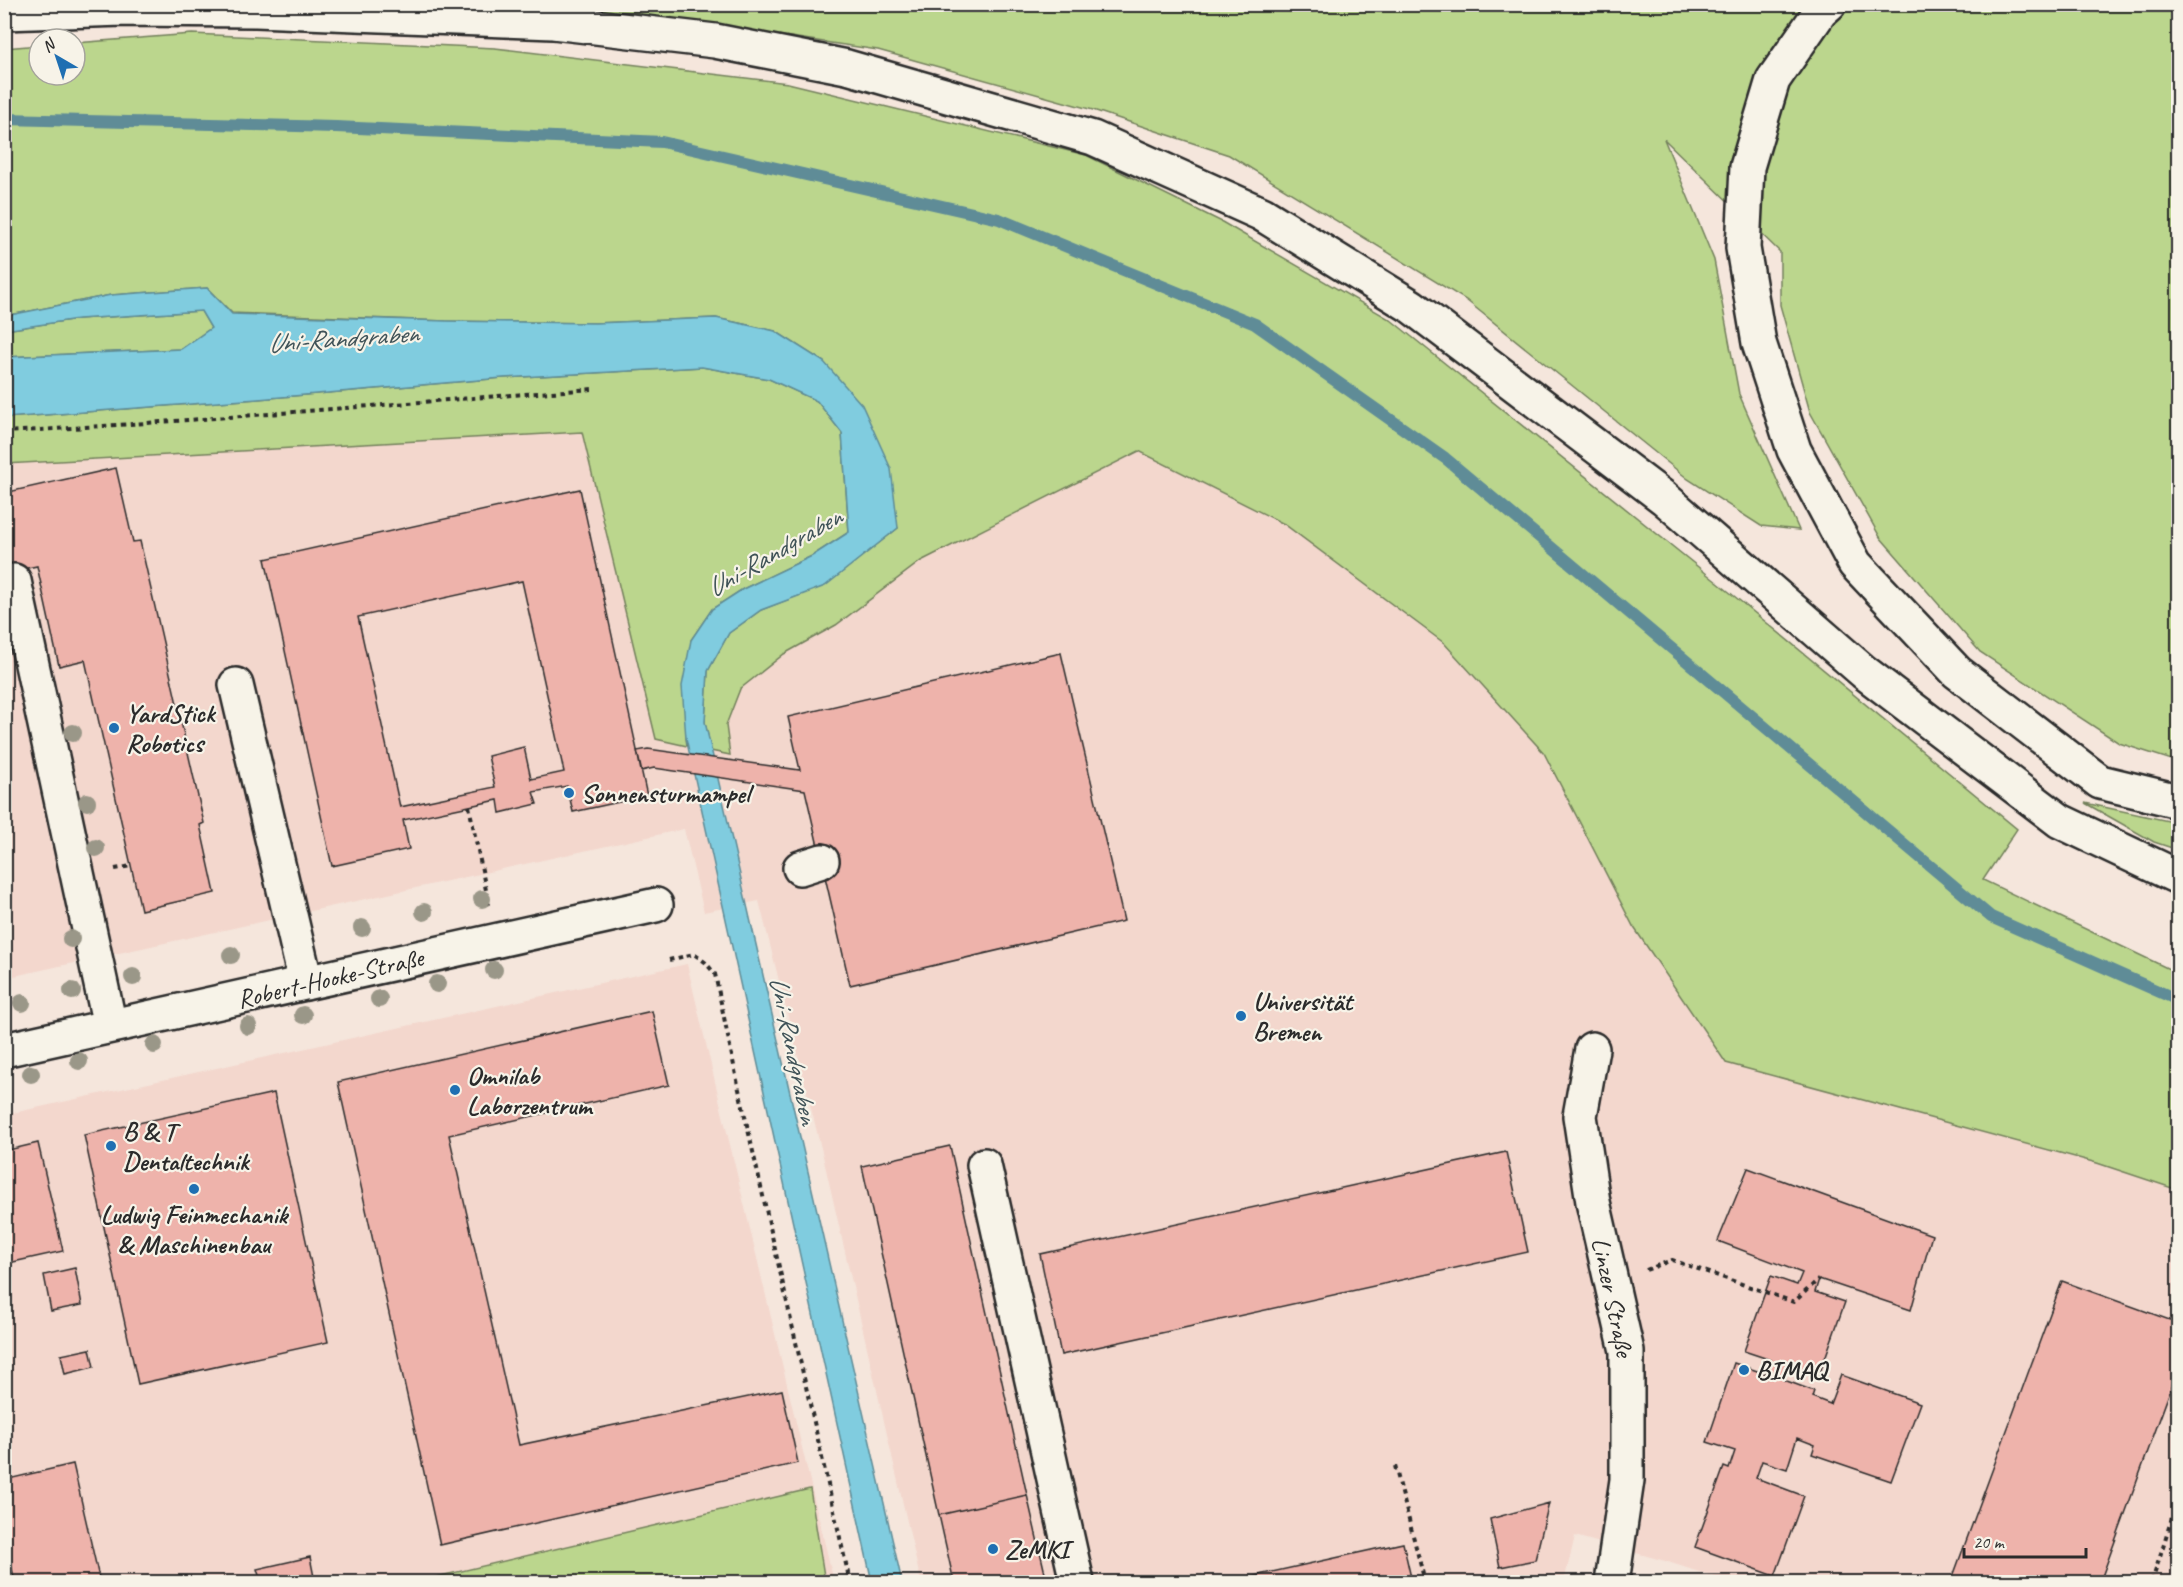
<svg xmlns="http://www.w3.org/2000/svg" width="2183" height="1587" font-family="Caveat,sans-serif">
<style>
.built{fill:#f3d7cd}
.green{fill:#bbd68d;stroke:#73805c;stroke-width:1.5}
.water{fill:#80ccdf;stroke:#5e8c97;stroke-width:1.5}
.lines{fill:none;stroke-linecap:round;stroke-linejoin:round}
.stream{stroke:#5e8c97;stroke-width:12}
.building{fill:#eeb3ab;stroke:#2b2b2b;stroke-width:1.5;fill-rule:evenodd}
.minor-casing{stroke:#2b2b2b;stroke-width:38}
.highway-casing{stroke:#2b2b2b;stroke-width:38}
.path{stroke:#2b2b2b;stroke-width:4;stroke-dasharray:4.5 4.5;stroke-linecap:butt}
.minor{stroke:#f7f3e8;stroke-width:33}
.highway{stroke:#f7f3e8;stroke-width:33}
.tree{fill:#9a9788}
.poi-dot{fill:#1f6fb2;stroke:#f7f3e8;stroke-width:2}
.labels{text-anchor:middle;stroke-width:4.5;stroke-linejoin:round;paint-order:stroke}
.poi-label{font-size:26px;font-weight:bold;fill:#2b2b2b;stroke:#f7f3e8;text-anchor:start}
.street-label{font-size:26px;fill:#2b2b2b;stroke:#f7f3e8}
.water-label{font-size:27px;font-style:italic;fill:#405358;stroke:#f7f3e8}
</style>
<rect width="100%" height="100%" fill="#f5e6dc"/>
<filter id="ink" filterUnits="userSpaceOnUse"><feTurbulence type="fractalNoise" baseFrequency=".0167" numOctaves="2"/><feDisplacementMap in="SourceGraphic" scale="12" xChannelSelector="R" yChannelSelector="G"/><feConvolveMatrix kernelMatrix="1 2 1 2 8 2 1 2 1" color-interpolation-filters="sRGB"/></filter>
<g filter="url(#ink)">
<path class="built" d="M 582,432 L 656,739 L 730,755 L 726,725 L 740,689 L 784,654 L 836,625 L 921,561 L 1139,451 L 1284,524 L 1444,643 L 1544,753 L 1633,926 L 2097,1163 L 2178,1190 L 2178,1582 L 1730,1582 L 1665,1561 L 1575,1536 L 1564,1582 L 921,1582 L 822,1152 L 759,901 L 704,912 L 684,829 L 5,978 L 5,464 Z
M 687,964 L 834,1582 L 5,1582 L 4,1115 Z"/>
<path class="green" d="M 445,5 L 2178,5 L 2178,762 L 2119,743 L 1980,652 L 1880,537 L 1810,412 L 1780,305 L 1780,252 L 1664,139 L 1714,260 L 1739,394 L 1799,530 L 1761,526 L 1688,479 L 1466,300 L 1229,155 L 1093,110 L 878,50 L 656,17 Z
M 192,34 L 495,48 L 788,83 L 1086,155 L 1222,222 L 1391,320 L 1728,591 L 2017,829 L 1983,880 L 2167,968 L 2178,972 L 2178,1190 L 2097,1163 L 1726,1063 L 1633,926 L 1544,753 L 1444,643 L 1284,524 L 1139,451 L 921,561 L 836,625 L 784,654 L 740,689 L 726,725 L 730,755 L 711,751 L 705,722 L 708,671 L 729,633 L 761,610 L 825,585 L 898,528 L 824,362 L 775,331 L 716,318 L 595,323 L 446,321 L 232,313 L 207,288 L 111,295 L 5,316 L 5,48 L 39,45 L 39,75 L 75,75 L 75,43 Z
M 201,311 L 211,328 L 181,349 L 5,357 L 5,330 L 78,319 Z
M 702,367 L 769,379 L 817,401 L 842,433 L 849,532 L 812,556 L 743,589 L 712,609 L 691,640 L 686,738 L 687,746 L 656,739 L 582,432 L 5,464 L 5,418 L 258,399 L 503,378 Z
M 2085,803 L 2178,823 L 2178,850 L 2154,842 Z
M 810,1489 L 825,1582 L 419,1582 L 419,1581 Z"/>
<path class="water" d="M 207,288 L 232,314 L 446,321 L 595,323 L 716,318 L 775,331 L 824,362 L 862,405 L 891,469 L 898,528 L 825,586 L 761,610 L 729,633 L 708,671 L 705,722 L 902,1582 L 872,1582 L 686,738 L 682,686 L 691,640 L 712,609 L 743,589 L 812,556 L 849,532 L 842,433 L 817,401 L 769,379 L 702,367 L 503,378 L 258,399 L 5,418 L 5,357 L 181,349 L 211,328 L 201,311 L 78,319 L 5,330 L 5,316 L 111,295 Z"/>
<g class="lines">
<path class="stream" d="M 4,119 L 336,127 L 662,142 L 999,219 L 1255,324 L 1445,458 L 1991,917 L 2178,1000"/>
</g>
<path class="building" d="M 116,468 L 133,542 L 140,541 L 204,823 L 200,825 L 215,893 L 141,910 L 85,660 L 59,666 L 37,566 L 4,573 L 4,493 Z
M 580,489 L 647,796 L 573,812 L 567,786 L 533,792 L 537,804 L 500,813 L 498,800 L 403,820 L 409,849 L 332,866 L 265,559 ZM 522,581 L 564,772 L 531,779 L 524,747 L 488,756 L 495,787 L 400,807 L 358,617 Z
M 1061,653 L 1124,921 L 850,985 L 805,790 L 654,768 L 641,771 L 637,751 L 648,749 L 800,770 L 788,717 Z
M 652,1011 L 669,1085 L 449,1135 L 519,1445 L 782,1390 L 798,1463 L 440,1545 L 338,1082 Z
M 274,1093 L 328,1342 L 138,1384 L 84,1135 Z
M 38,1143 L 63,1251 L 4,1264 L 4,1151 Z
M 950,1146 L 1027,1495 L 939,1515 L 862,1166 Z
M 1506,1152 L 1528,1252 L 1061,1355 L 1040,1254 Z
M 1748,1168 L 1932,1235 L 1911,1310 L 1819,1279 L 1815,1292 L 1845,1302 L 1818,1378 L 1788,1367 L 1784,1380 L 1814,1391 L 1812,1397 L 1830,1404 L 1841,1375 L 1920,1403 L 1891,1481 L 1812,1454 L 1815,1445 L 1797,1438 L 1787,1469 L 1762,1461 L 1756,1478 L 1804,1496 L 1775,1576 L 1695,1547 L 1724,1467 L 1729,1469 L 1735,1451 L 1707,1442 L 1734,1363 L 1766,1374 L 1771,1360 L 1744,1351 L 1771,1276 L 1797,1285 L 1802,1273 L 1718,1241 Z
M 75,1268 L 82,1305 L 51,1311 L 44,1275 Z
M 2062,1281 L 2178,1323 L 2178,1369 L 2100,1582 L 1951,1582 Z
M 90,1349 L 94,1367 L 65,1374 L 61,1355 Z
M 2178,1369 L 2178,1390 L 2171,1388 Z
M 73,1464 L 100,1582 L 15,1582 L 4,1534 L 4,1480 Z
M 1027,1495 L 1047,1582 L 954,1582 L 939,1515 Z
M 1549,1503 L 1535,1560 L 1500,1567 L 1490,1519 Z
M 1403,1543 L 1412,1582 L 1227,1582 Z
M 310,1557 L 315,1582 L 261,1582 L 257,1569 Z"/>
<g class="lines">
<g class="minor-casing">
<path id="minor" d="M 14,581 L 110,1026
M 236,685 L 306,983
M 800,868 L 822,861
M 1592,1049 L 1580,1116 L 1593,1202 L 1627,1351 L 1627,1480 L 1612,1582
M 4,1050 L 656,905
M 984,1165 L 1077,1582"/>
</g>
<g class="highway-casing">
<path id="highway" d="M 1829,4 L 1820,12 L 1773,80 L 1747,167 L 1743,248 L 1759,343 L 1794,450 L 1855,564 L 1957,672 L 2100,782 L 2178,801
M 4,13 L 123,9 L 256,10 L 553,22 L 715,41 L 847,67 L 1093,138 L 1262,214 L 1411,306 L 1664,498 L 1864,672 L 2060,821 L 2178,877"/>
</g>
<path class="path" d="M 4,432 C 201,421 397,403 593,389
M 469,806 L 489,905
M 115,869 L 131,866
M 669,960 L 694,954 L 705,962 L 715,974 L 738,1085 L 850,1582
M 1646,1270 L 1672,1260 L 1794,1302 L 1819,1279
M 1395,1466 L 1425,1582
M 2152,1582 L 2178,1498"/>
<use href="#minor" class="minor"/>
<use href="#highway" class="highway"/>
</g>
<g class="tree">
<circle cx="73" cy="733" r="9"/>
<circle cx="87" cy="802" r="9"/>
<circle cx="96" cy="848" r="9"/>
<circle cx="482" cy="899" r="9"/>
<circle cx="424" cy="912" r="9"/>
<circle cx="362" cy="928" r="9"/>
<circle cx="71" cy="939" r="9"/>
<circle cx="231" cy="955" r="9"/>
<circle cx="494" cy="970" r="9"/>
<circle cx="133" cy="977" r="9"/>
<circle cx="437" cy="984" r="9"/>
<circle cx="72" cy="991" r="9"/>
<circle cx="379" cy="999" r="9"/>
<circle cx="22" cy="1003" r="9"/>
<circle cx="303" cy="1015" r="9"/>
<circle cx="248" cy="1026" r="9"/>
<circle cx="154" cy="1045" r="9"/>
<circle cx="79" cy="1061" r="9"/>
<circle cx="31" cy="1074" r="9"/>
</g>
</g>
<g class="poi-dot">
<circle cx="114" cy="728" r="6"/>
<circle cx="569" cy="793" r="6"/>
<circle cx="1241" cy="1016" r="6"/>
<circle cx="455" cy="1090" r="6"/>
<circle cx="111" cy="1146" r="6"/>
<circle cx="194" cy="1189" r="6"/>
<circle cx="1744" cy="1370" r="6"/>
<circle cx="993" cy="1549" r="6"/>
</g>
<g class="labels">
<g class="poi-label">
<text x="126" y="722">YardStick<tspan x="126" dy="30">Robotics</tspan></text>
<text x="581" y="802">Sonnensturmampel</text>
<text x="1253" y="1010">Universität<tspan x="1253" dy="30">Bremen</tspan></text>
<text x="467" y="1084">Omnilab<tspan x="467" dy="30">Laborzentrum</tspan></text>
<text x="123" y="1140">B &amp; T<tspan x="123" dy="30">Dentaltechnik</tspan></text>
<text x="194" y="1223" text-anchor="middle">Ludwig Feinmechanik<tspan x="194" dy="30">&amp; Maschinenbau</tspan></text>
<text x="1756" y="1379">BIMAQ</text>
<text x="1005" y="1558">ZeMKI</text>
</g>
<g class="street-label">
<text transform="translate(330 978) rotate(-13)" y="9">Robert-Hooke-Straße</text>
<text transform="translate(1613 1297) rotate(78)" y="9">Linzer Straße</text>
</g>
<g class="water-label">
<text transform="translate(343 338) rotate(-4)" y="9">Uni-Randgraben</text>
<text transform="translate(774 552) rotate(-30)" y="9">Uni-Randgraben</text>
<text transform="translate(794 1050) rotate(78)" y="9">Uni-Randgraben</text>
</g>
</g>
<rect width="2183" height="1587" fill="none" stroke="#f7f3e8" stroke-width="24"/>
<rect x="12" y="12" width="2159" height="1563" fill="none" stroke="#2b2b2b" stroke-width="2" filter="url(#ink)"/>
<g transform="translate(57 57) rotate(321)"><circle r="28" fill="#f7f3e8" stroke="#a5a39c" stroke-width="1.5"/>
<path d="M0-4.5L10 22L0 15L-10 22Z" fill="#1f6fb2"/>
<text y="-9" font-size="16" font-weight="bold" text-anchor="middle" fill="#2b2b2b">N</text>
</g>
<path d="M1964 1548v9h122v-9" fill="none" stroke="#2b2b2b" stroke-width="3"/>
<text x="1973" y="1548" font-size="18" fill="#2b2b2b" stroke="#f7f3e8" stroke-width="4.5" paint-order="stroke">20 m</text>
</svg>
